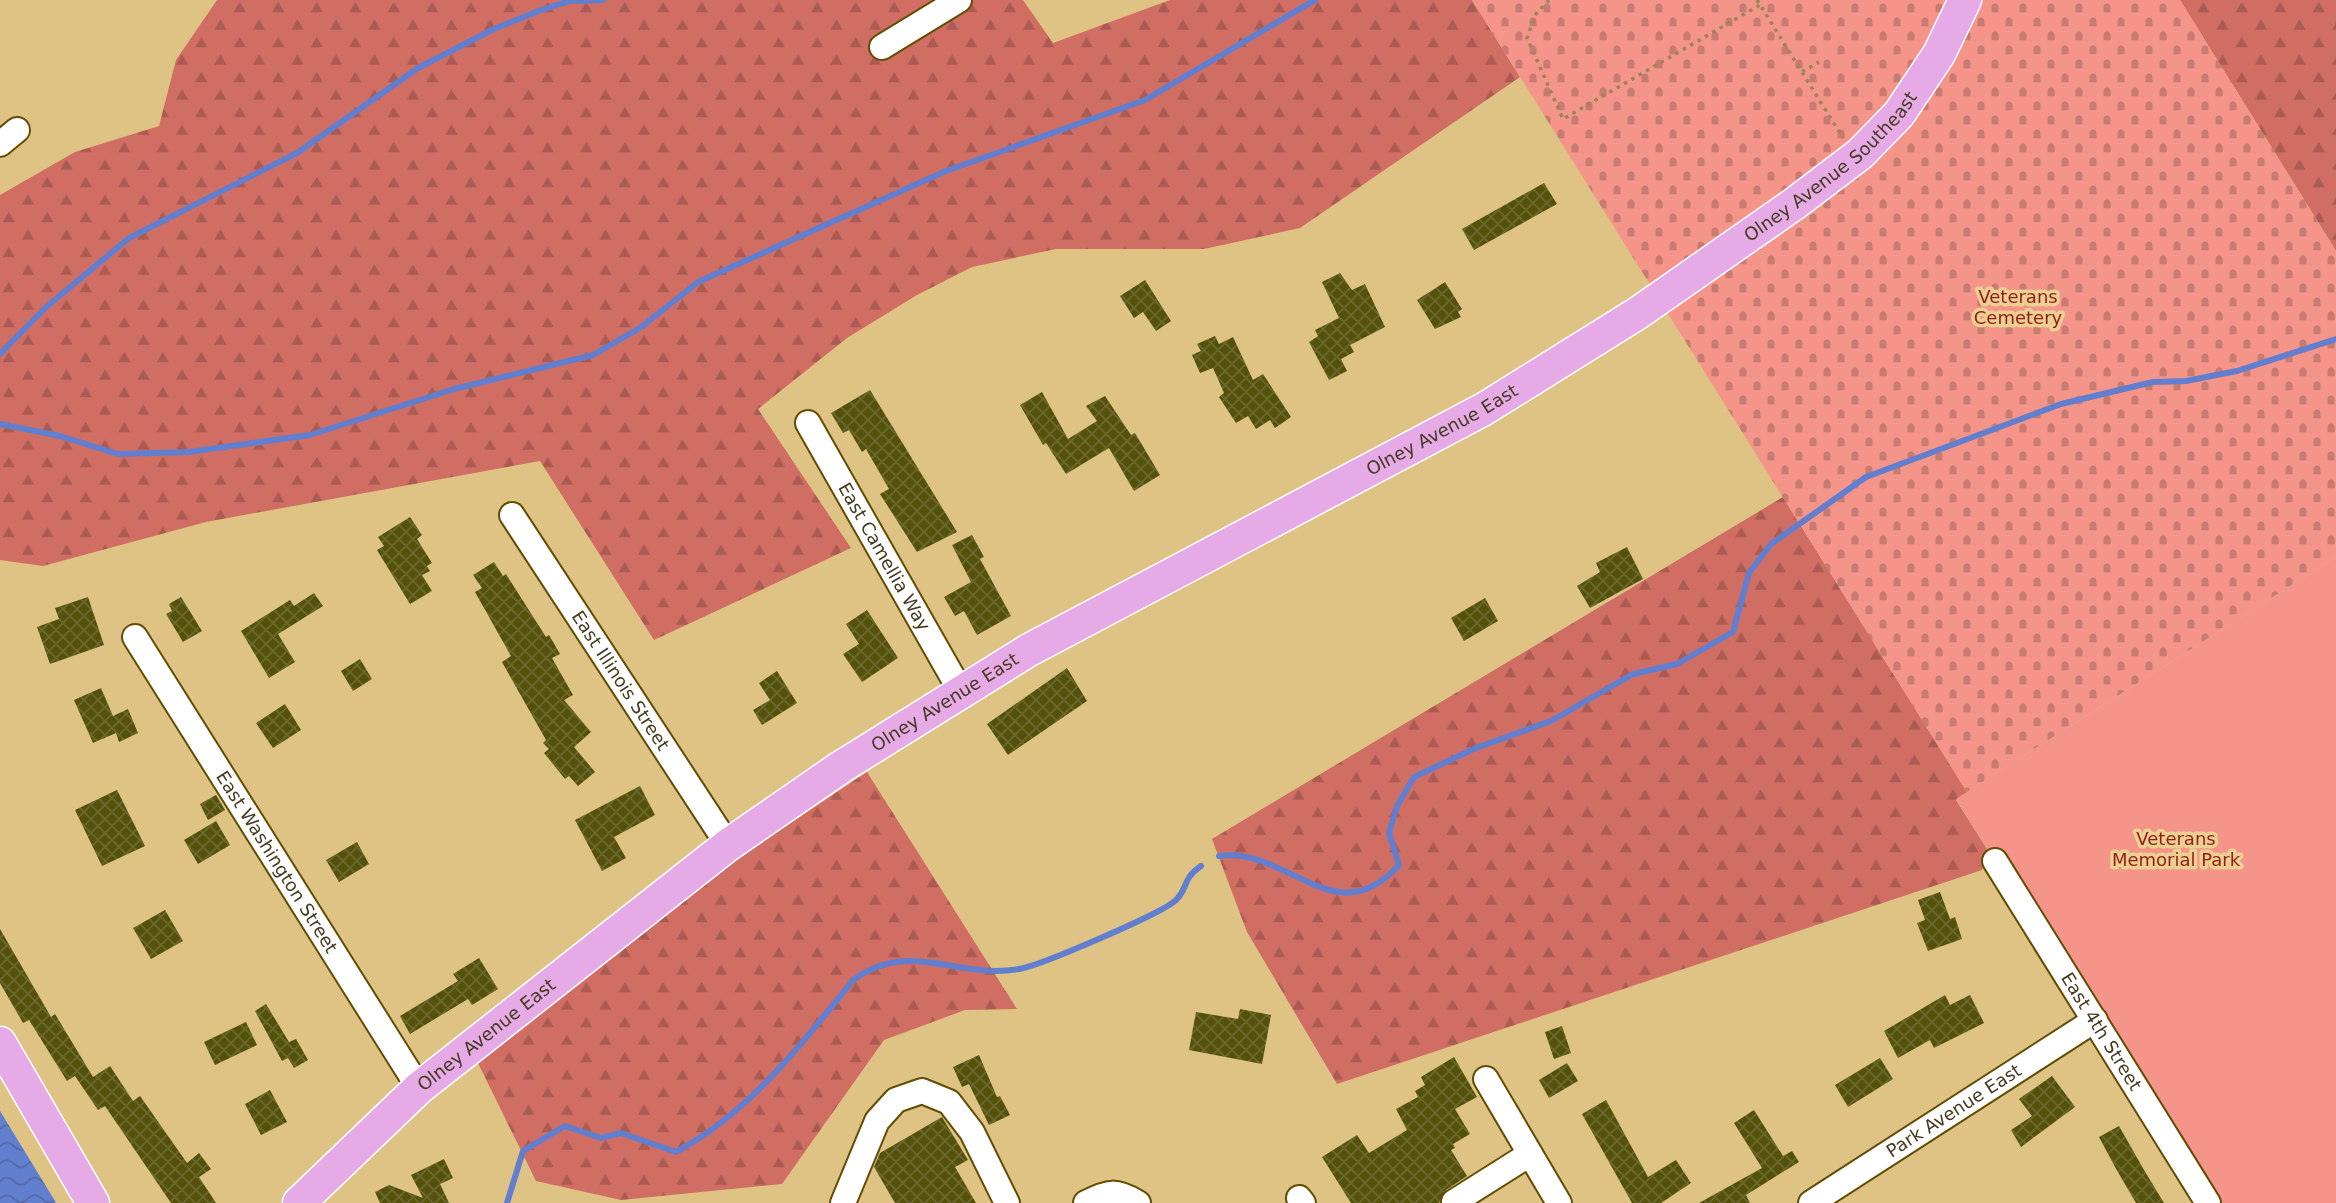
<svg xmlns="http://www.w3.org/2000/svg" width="2336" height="1203" font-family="'DejaVu Sans',sans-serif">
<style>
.forest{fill:url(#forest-firs)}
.cemetery{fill:url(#cemetery-stones)}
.green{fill:#f59589}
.water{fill:url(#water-waves)}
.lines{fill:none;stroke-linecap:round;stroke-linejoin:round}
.stream{stroke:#627fcf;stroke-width:6}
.building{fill:url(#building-cross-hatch)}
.minor-casing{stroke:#634c03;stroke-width:28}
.major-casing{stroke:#fff;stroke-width:35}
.path{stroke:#9a8658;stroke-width:3.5;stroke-dasharray:3.5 5;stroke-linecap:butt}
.minor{stroke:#fff;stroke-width:24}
.major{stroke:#e6aae6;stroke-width:32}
.labels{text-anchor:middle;stroke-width:7;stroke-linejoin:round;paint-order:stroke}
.street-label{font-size:18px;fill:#453a20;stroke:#ebd091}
.park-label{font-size:18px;fill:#951c1a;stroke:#ebd091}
</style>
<defs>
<pattern id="forest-firs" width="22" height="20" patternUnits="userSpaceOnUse" patternTransform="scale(1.75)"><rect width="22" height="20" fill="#d16e64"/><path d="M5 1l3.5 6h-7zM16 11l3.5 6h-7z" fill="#ab5b52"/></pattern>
<pattern id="cemetery-stones" width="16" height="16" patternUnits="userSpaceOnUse" patternTransform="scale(1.75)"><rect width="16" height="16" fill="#f59589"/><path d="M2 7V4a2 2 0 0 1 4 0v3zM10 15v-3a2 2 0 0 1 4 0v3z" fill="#c87b70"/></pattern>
<pattern id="water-waves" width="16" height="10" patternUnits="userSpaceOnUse" patternTransform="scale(1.75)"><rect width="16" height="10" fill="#627fcf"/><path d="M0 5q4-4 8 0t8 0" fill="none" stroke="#5369a8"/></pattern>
<pattern id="building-cross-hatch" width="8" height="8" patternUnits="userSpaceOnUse" patternTransform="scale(1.75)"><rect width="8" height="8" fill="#53510a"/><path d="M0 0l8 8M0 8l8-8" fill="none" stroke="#6a682e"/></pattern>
</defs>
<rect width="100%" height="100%" fill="#dec384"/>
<path class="forest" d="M 217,0 L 1023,0 L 1053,43 L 1170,0 L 1472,0 L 1520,77 L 1300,228 L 1204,249 L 1056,249 L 972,267 L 917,295 L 847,338 L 758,409 L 851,548 L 654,640 L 540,461 L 206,522 L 43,566 L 0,560 L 0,195 L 75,152 L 159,126 L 176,60 Z
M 2180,0 L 2336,0 L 2336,251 Z
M 1783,497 L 1967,792 L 1956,800 L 1987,849 L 1982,870 L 1337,1084 L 1247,932 L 1212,839 Z
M 867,772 L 1017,1009 L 965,1010 L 884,1040 L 782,1184 L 621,1200 L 536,1181 L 475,1057 L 736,859 Z"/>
<path class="cemetery" d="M 1472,0 L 2180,0 L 2336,251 L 2336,557 L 1967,792 Z"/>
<path class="green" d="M 2336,557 L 2336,1203 L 2208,1203 L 1956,799 Z"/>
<path class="water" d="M 0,1111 L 52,1196 L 56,1203 L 0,1203 Z"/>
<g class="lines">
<path class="stream" d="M 0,354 L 45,308 L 129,238 L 297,153 L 418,68 L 494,29 L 541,10 L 570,1 L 603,0
M 0,424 L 60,436 L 118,454 L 189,452 L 310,435 L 454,389 L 593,355 L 640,328 L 698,282 L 946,171 L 1145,100 L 1315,0
M 1219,856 C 1288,846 1335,936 1399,865 L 1389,833 L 1397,806 L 1414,777 L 1476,748 L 1551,721 L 1633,674 L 1677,664 L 1733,632 L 1749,573 L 1771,544 L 1866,477 L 2061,404 L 2153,382 L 2186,381 L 2237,371 L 2336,339
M 507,1203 L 523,1151 L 565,1126 L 601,1138 L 621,1133 L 676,1152 C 749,1113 802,1044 853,980 C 911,938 957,980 1019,969 C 1039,966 1166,912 1177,899 C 1189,886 1182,879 1201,866"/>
</g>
<path class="building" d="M 1544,183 L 1557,204 L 1474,250 L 1462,229 Z
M 1340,273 L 1352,290 L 1365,284 L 1385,327 L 1350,345 L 1354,352 L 1341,359 L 1347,371 L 1329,380 L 1309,342 L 1318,336 L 1315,330 L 1339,318 L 1322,282 Z
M 1145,280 L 1171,321 L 1156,331 L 1143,312 L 1134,318 L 1120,296 Z
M 1445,282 L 1462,309 L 1458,312 L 1461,317 L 1435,329 L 1417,300 Z
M 1215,336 L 1219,344 L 1233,337 L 1253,380 L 1263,374 L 1291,417 L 1275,428 L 1270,420 L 1256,429 L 1248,416 L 1236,423 L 1219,397 L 1224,393 L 1213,368 L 1200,373 L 1192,355 L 1201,351 L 1197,344 Z
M 870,390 L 957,532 L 917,552 L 880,494 L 889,489 L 866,449 L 862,452 L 849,430 L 843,433 L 831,413 Z
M 1042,392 L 1068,439 L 1097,421 L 1086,406 L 1105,396 L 1131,435 L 1135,433 L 1160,475 L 1134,491 L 1109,448 L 1066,474 L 1046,443 L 1043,445 L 1020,405 Z
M 410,517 L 422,535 L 417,539 L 432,563 L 427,566 L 430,571 L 422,575 L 432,591 L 410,604 L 377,550 L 384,546 L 378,537 Z
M 972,535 L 984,557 L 980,559 L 1011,616 L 977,635 L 964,611 L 955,616 L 944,597 L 971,582 L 952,545 Z
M 1627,547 L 1643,579 L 1590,608 L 1577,586 L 1600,572 L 1596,563 Z
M 494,562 L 503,576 L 506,574 L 546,637 L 549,635 L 560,654 L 552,658 L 573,695 L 564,700 L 591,732 L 574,747 L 595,772 L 578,786 L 569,776 L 565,779 L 544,753 L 549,749 L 543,743 L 546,740 L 502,662 L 511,656 L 475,592 L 482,588 L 473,575 Z
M 314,593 L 323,606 L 278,634 L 295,662 L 269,678 L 241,631 L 290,600 L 294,606 Z
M 88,597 L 104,645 L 50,664 L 37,627 L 59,619 L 55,608 Z
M 181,597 L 202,631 L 183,642 L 166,614 L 172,611 L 169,604 Z
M 1485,598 L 1498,621 L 1464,641 L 1451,618 Z
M 867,610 L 898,658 L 862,682 L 843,654 L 859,644 L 846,624 Z
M 360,659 L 372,679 L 353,691 L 341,671 Z
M 1067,668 L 1087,701 L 1008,755 L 987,724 Z
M 777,671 L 797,703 L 762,725 L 753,710 L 770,700 L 759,683 Z
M 101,688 L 113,716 L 128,709 L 138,733 L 119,742 L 116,733 L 93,743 L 74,700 Z
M 285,704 L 301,730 L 273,748 L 256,723 Z
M 640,786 L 655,815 L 614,837 L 626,858 L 602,871 L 575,820 Z
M 117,790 L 145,846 L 102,866 L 75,810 Z
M 216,795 L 225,810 L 208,820 L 200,804 Z
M 216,821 L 230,845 L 198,864 L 184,840 Z
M 357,842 L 369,864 L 339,882 L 326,860 Z
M 1940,892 L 1950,919 L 1955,917 L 1962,939 L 1928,951 L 1917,923 L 1925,920 L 1918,900 Z
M 165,910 L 183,941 L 151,959 L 133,928 Z
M 0,929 L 51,1017 L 55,1014 L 93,1077 L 110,1066 L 133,1101 L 140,1096 L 187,1163 L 199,1153 L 211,1169 L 199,1177 L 216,1203 L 171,1203 L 105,1106 L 98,1110 L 75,1076 L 67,1081 L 29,1020 L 23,1023 L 0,983 Z
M 479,958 L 498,989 L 472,1005 L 468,999 L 410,1034 L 400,1016 L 458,981 L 453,974 Z
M 1945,995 L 1950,1005 L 1970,995 L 1984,1023 L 1934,1048 L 1930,1040 L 1898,1058 L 1884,1031 Z
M 266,1004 L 289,1042 L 296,1039 L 308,1060 L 294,1068 L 288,1058 L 282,1061 L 255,1011 Z
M 1240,1009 L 1271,1015 L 1262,1064 L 1189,1050 L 1196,1012 L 1238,1019 Z
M 246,1022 L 257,1045 L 215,1065 L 204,1042 Z
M 1562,1026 L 1571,1053 L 1554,1059 L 1545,1032 Z
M 979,1055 L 997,1097 L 1000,1096 L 1010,1115 L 989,1125 L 969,1084 L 962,1087 L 953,1067 Z
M 1454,1057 L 1477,1097 L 1455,1109 L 1470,1134 L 1453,1144 L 1455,1148 L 1451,1150 L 1467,1176 L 1446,1190 L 1439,1203 L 1351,1203 L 1322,1157 L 1357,1135 L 1369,1153 L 1407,1130 L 1396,1109 L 1418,1097 L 1415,1091 L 1425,1085 L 1421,1077 Z
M 1880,1058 L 1893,1079 L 1848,1107 L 1835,1085 Z
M 1567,1063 L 1578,1081 L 1549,1098 L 1539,1080 Z
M 2052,1076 L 2075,1107 L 2021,1147 L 2011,1130 L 2032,1116 L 2019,1099 Z
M 270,1090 L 287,1122 L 261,1135 L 245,1104 Z
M 1606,1100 L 1648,1177 L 1676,1160 L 1691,1183 L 1661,1203 L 1632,1203 L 1582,1114 Z
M 1754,1110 L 1783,1156 L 1792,1151 L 1799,1162 L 1746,1195 L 1750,1203 L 1699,1203 L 1762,1168 L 1734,1123 Z
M 942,1117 L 968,1160 L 955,1167 L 976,1203 L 895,1203 L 874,1167 L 880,1153 Z
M 2119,1126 L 2144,1170 L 2164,1203 L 2136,1203 L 2115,1167 L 2099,1137 Z
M 444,1159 L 453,1178 L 440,1184 L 449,1203 L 380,1203 L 375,1192 L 389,1185 L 423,1198 L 411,1175 Z"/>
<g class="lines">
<g class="minor-casing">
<g id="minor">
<path d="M 882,47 L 959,0"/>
<path d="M 0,144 L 17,130"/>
<path id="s1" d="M 808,423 L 960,690"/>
<path id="s2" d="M 512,515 L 728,845"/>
<path id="s3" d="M 135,637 L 419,1088"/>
<path id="s4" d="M 1995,861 L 2208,1203"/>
<path d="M 1486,1079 L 1559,1203"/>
<path d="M 1299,1198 L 1303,1203"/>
<path d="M 1454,1202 L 1530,1154"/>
<path d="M 843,1203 L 877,1121 L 896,1100 L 922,1091 L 949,1102 L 972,1132 L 1007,1203"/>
<path d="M 1086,1203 C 1109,1191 1116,1190 1138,1203"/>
<path id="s5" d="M 1811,1203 L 2095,1020"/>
</g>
</g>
<g class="major-casing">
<g id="major">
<path d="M 0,1043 L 93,1203"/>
<path id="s6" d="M 299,1203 L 419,1088 L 728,845 L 841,767 L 1029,650 L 1484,409 L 1638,313 L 1794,204 L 1860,154 L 1899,114 L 1939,54 L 1965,0"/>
</g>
</g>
<path class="path" d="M 1549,0 L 1535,15 L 1527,38 L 1563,119 L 1760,5
M 1757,0 L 1843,138
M 1802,72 L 1819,62"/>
<use href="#minor" class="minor"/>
<use href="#major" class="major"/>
</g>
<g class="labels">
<g class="street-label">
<text dy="6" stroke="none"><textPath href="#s6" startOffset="1857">Olney Avenue Southeast</textPath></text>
<text dy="6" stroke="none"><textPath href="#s6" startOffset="1386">Olney Avenue East</textPath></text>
<text dy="6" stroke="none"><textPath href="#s1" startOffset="154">East Camellia Way</textPath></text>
<text dy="6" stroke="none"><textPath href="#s2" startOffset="198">East Illinois Street</textPath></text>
<text dy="6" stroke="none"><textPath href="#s6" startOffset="819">Olney Avenue East</textPath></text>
<text dy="6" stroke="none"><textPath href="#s3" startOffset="266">East Washington Street</textPath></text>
<text dy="6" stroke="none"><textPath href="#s4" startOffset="201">East 4th Street</textPath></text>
<text dy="6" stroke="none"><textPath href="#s6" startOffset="252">Olney Avenue East</textPath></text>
<text dy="6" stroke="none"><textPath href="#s5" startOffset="170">Park Avenue East</textPath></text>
</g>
<g class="park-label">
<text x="2018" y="303">Veterans<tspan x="2018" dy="21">Cemetery</tspan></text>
<text x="2176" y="845">Veterans<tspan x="2176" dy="21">Memorial Park</tspan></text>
</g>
</g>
</svg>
